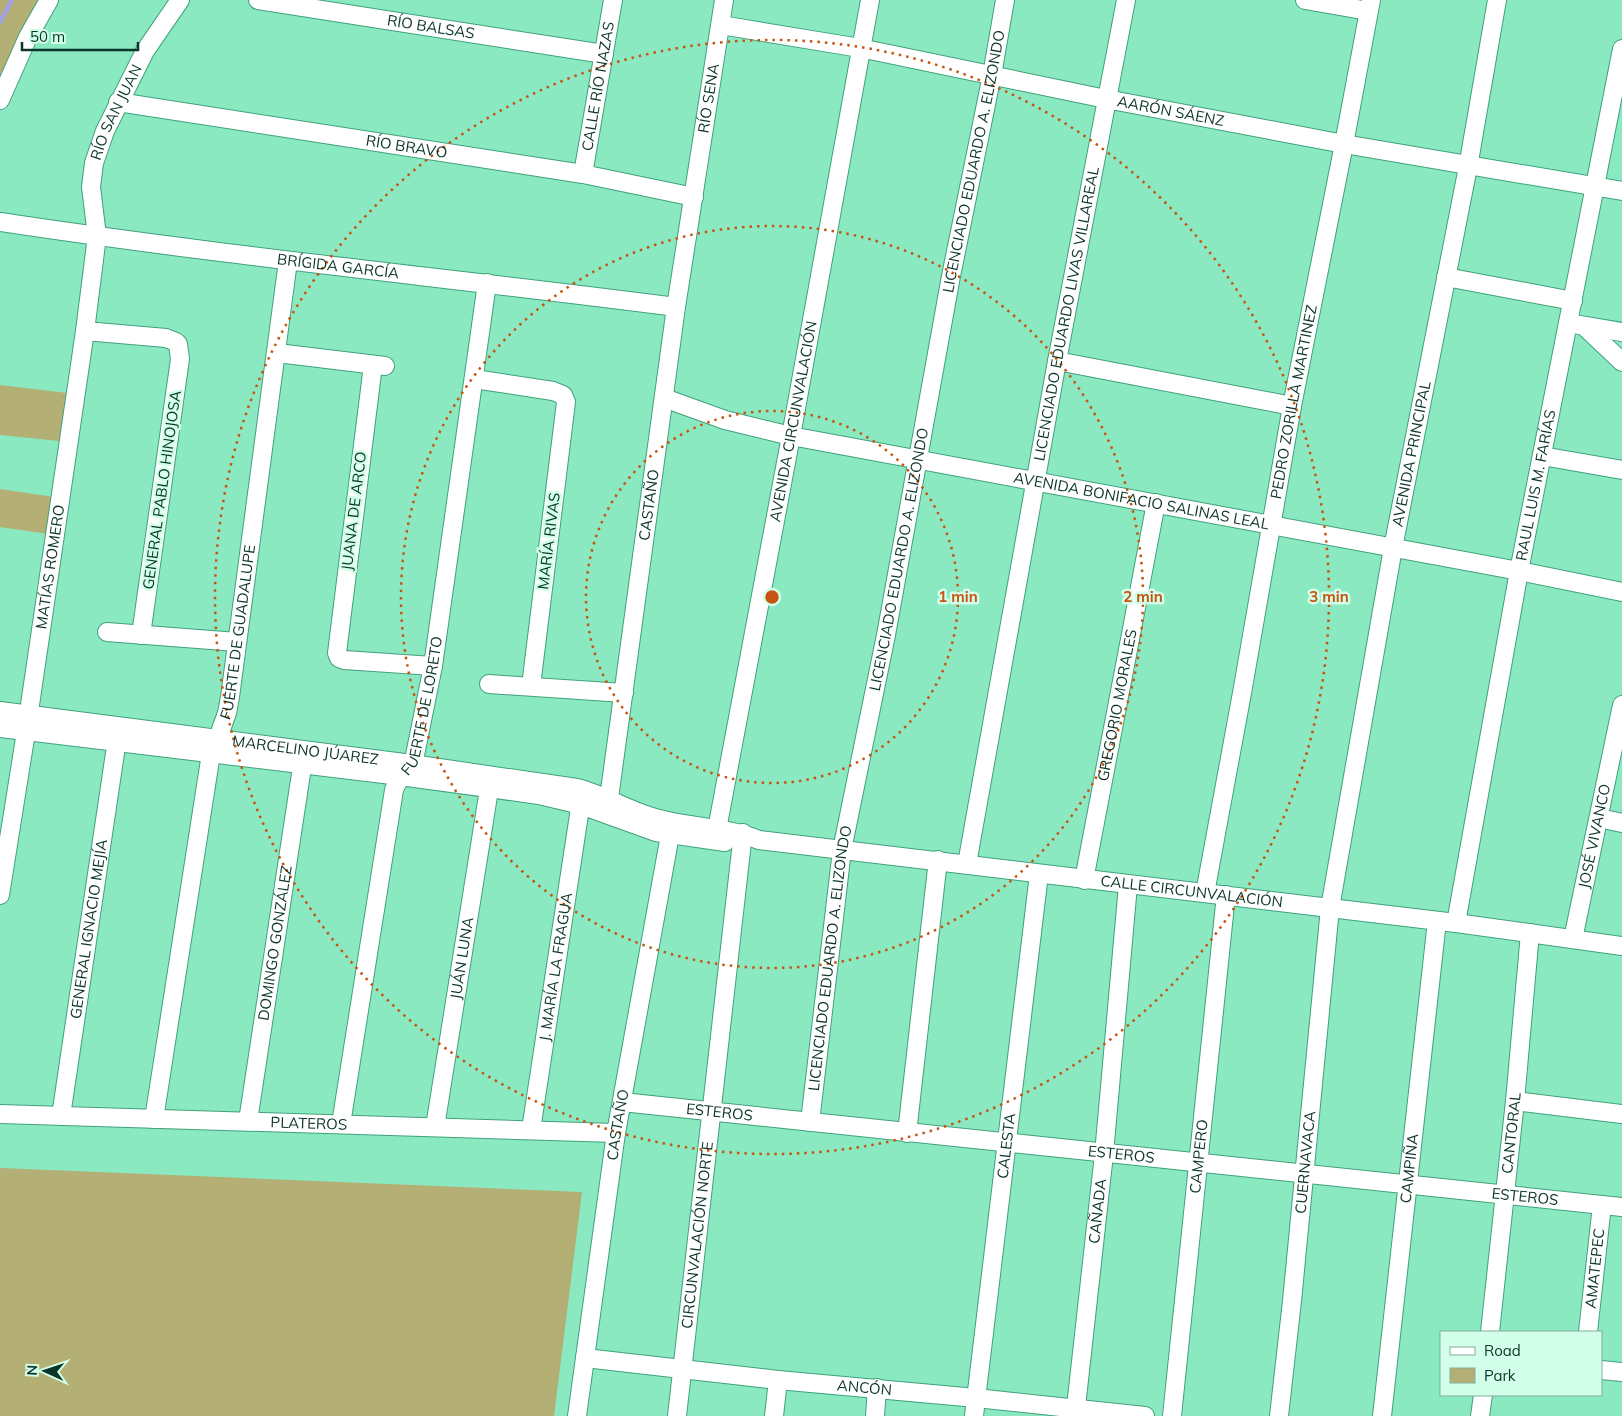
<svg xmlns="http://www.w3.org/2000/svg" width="1622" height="1416" font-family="Mulish,sans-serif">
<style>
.green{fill:#b3af75}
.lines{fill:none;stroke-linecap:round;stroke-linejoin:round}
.stream{stroke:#a3a2e7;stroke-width:4.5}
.minor-casing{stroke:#40a17c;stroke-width:20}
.minor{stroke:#fff;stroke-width:18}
.ring{fill:none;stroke:#c75410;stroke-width:2.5;stroke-dasharray:2.5 5}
.labels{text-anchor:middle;stroke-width:5;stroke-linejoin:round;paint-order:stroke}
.street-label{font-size:15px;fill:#0b3526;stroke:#d2ffea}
.centre{fill:#c75410;stroke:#d2ffea;stroke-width:2.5}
.ring-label{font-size:15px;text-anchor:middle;font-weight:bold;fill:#c75410;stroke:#d2ffea;stroke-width:5;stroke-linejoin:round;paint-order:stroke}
</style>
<rect width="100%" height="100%" fill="#8ae9c0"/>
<path class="green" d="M 0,0 L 49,0 L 0,100 Z
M 0,385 L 76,394 L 69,442 L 0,435 Z
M 0,489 L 61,498 L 55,535 L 0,527 Z
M 0,1168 L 582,1192 L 554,1416 L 0,1416 Z"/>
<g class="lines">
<path class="stream" d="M 0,22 L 12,0"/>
<g class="minor-casing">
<g id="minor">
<path id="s1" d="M 258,0 L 604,54"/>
<path d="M 1305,0 L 1368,11"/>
<path id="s2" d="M 721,25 L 860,48 L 1106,99 L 1344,144 L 1622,191"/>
<path d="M 0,100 L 28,37 L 49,0"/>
<path id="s3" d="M 118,102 L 583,174 L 694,197"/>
<path id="s4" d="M 583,174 L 613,0"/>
<path id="s5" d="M 0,222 C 225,256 451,278 676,307"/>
<path d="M 1446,277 L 1573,301"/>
<path d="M 1568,323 L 1622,332"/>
<path d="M 1584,326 L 1622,362"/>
<path d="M 85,331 L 166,338 L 176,342 L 178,344 L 180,359 L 141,635"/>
<path d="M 277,353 L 385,366"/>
<path d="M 1057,361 L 1292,406"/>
<path d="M 373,365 L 337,653 L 339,658 L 344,660 L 433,666"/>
<path d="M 474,379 L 553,391 L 563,395 L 566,402 L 531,686"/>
<path id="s6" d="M 664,398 L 725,420 L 791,436 L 1519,571 L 1622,592"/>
<path d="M 1542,456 L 1622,470"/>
<path d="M 107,632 L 237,642"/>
<path d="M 489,684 L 624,693"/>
<path id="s7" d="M 0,711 L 412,764 L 577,788 C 605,795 630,812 659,819 C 692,828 727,827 759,840 L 1456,923 L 1622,946"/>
<path d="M 0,728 L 400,776 L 539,795 L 581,805 L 656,832 L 725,842"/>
<path id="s8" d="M 607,813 L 676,307 L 724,0"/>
<path d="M 1599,818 L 1622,823"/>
<path id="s9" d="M 715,840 L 791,436 L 870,0"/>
<path id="s10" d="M 967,864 L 1057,361 L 1126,0"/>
<path id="s11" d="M 1084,880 L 1156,503"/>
<path id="s12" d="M 1205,893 L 1242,693 L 1292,406 L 1344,144 L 1371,0"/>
<path id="s13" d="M 0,895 L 26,732 L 85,331 L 97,236 L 91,187 L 94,163 L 105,131 L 145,51 L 180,0"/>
<path id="s14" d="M 1456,923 L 1519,571 L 1622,49"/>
<path id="s15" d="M 1573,939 L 1622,705"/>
<path d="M 1515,1101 L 1622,1114"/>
<path id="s16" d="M 622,1102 L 1622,1207"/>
<path id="s17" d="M 0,1114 L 616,1133"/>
<path id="s18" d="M 61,1116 L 118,733"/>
<path id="s19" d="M 154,1119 L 210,760 L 227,713 L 230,697 L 288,261"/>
<path id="s20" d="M 248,1121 L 304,754"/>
<path id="s21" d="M 810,1122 L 842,850 L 886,635 L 951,276 L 992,75 L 1005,0"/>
<path id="s22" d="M 341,1124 L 394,790 C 398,777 408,771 414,760 L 433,666 L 487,283"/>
<path id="s23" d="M 435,1127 L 491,777"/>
<path id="s24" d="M 531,1130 L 582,795"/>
<path d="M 907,1133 L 938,860"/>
<path id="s25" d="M 1490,1332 L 1515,1101 L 1530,933"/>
<path id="s26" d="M 1588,1332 L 1602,1205"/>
<path id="s27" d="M 585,1358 L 778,1380 L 976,1398 L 1145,1416"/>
<path d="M 1601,1370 L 1622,1372"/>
<path id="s28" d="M 577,1416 L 616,1133 L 670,835"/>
<path id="s29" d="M 677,1416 L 743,833"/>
<path d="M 774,1416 L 778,1380"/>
<path d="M 875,1416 L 877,1388"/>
<path id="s30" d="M 974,1416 L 1039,874"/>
<path id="s31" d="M 1075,1416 L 1104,1154 L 1128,885"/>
<path id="s32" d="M 1172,1416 L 1226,895"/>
<path id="s33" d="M 1279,1416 L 1292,1301 L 1330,908 L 1393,548 L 1468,167 L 1497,0"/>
<path id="s34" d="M 1382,1416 L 1437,921"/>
<path d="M 1480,1416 L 1483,1395"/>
</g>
</g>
<use href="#minor" class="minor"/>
</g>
<g class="ring">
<circle cx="772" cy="597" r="186"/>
<circle cx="772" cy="597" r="371"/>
<circle cx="772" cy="597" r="557"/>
</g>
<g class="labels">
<g class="street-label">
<text dy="5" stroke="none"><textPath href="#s1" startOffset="175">RÍO BALSAS</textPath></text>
<text dy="5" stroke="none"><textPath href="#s4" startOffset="89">CALLE RÍO NAZAS</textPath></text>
<text dy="5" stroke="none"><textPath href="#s8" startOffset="722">RÍO SENA</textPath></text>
<text dy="5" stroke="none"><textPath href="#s2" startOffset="458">AARÓN SÁENZ</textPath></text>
<text dy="5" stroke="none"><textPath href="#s13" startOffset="795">RÍO SAN JUAN</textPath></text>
<text dy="5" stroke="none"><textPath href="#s3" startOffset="292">RÍO BRAVO</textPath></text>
<text dy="5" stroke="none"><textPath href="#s21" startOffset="975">LICENCIADO EDUARDO A. ELIZONDO</textPath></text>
<text dy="5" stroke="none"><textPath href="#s5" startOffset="341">BRÍGIDA GARCÍA</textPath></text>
<text dy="5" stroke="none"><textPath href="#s10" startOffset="559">LICENCIADO EDUARDO LIVAS VILLAREAL</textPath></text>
<text dy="5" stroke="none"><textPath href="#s12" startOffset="499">PEDRO ZORILLA MARTINEZ</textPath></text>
<text dy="5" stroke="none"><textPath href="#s9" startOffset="426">AVENIDA CIRCUNVALACIÓN</textPath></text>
<text dy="5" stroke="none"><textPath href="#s33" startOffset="972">AVENIDA PRINCIPAL</textPath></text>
<text dy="5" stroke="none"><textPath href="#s14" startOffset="445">RAUL LUIS M. FARÍAS</textPath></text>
<text transform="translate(162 490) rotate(-82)" y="5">GENERAL PABLO HINOJOSA</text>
<text dy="5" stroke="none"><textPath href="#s6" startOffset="489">AVENIDA BONIFACIO SALINAS LEAL</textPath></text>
<text dy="5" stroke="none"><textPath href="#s8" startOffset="311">CASTAÑO</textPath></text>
<text transform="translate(354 511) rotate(-83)" y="5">JUANA DE ARCO</text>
<text transform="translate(549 541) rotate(-83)" y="5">MARÍA RIVAS</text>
<text dy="5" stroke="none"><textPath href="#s21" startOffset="570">LICENCIADO EDUARDO A. ELIZONDO</textPath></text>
<text dy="5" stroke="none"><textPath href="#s13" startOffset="332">MATÍAS ROMERO</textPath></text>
<text dy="5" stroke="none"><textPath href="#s19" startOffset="495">FUERTE DE GUADALUPE</textPath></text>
<text dy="5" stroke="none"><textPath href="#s22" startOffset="429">FUERTE DE LORETO</textPath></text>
<text dy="5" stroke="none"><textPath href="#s11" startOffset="178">GREGORIO MORALES</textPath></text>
<text dy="5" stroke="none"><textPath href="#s7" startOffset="308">MARCELINO JÚAREZ</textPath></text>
<text dy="5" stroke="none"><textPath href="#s15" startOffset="105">JOSÉ VIVANCO</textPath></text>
<text dy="5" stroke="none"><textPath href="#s7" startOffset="1208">CALLE CIRCUNVALACIÓN</textPath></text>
<text dy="5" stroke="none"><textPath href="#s18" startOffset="189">GENERAL IGNACIO MEJÍA</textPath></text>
<text dy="5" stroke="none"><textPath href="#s20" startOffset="180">DOMINGO GONZÁLEZ</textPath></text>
<text dy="5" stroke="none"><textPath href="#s23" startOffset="171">JUÁN LUNA</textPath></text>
<text dy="5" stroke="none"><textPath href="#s21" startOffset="165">LICENCIADO EDUARDO A. ELIZONDO</textPath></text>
<text dy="5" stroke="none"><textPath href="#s24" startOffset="165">J. MARÍA LA FRAGUA</textPath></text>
<text dy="5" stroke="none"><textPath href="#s16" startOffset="98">ESTEROS</textPath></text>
<text dy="5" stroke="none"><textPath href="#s17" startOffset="309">PLATEROS</textPath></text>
<text dy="5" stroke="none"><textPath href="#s28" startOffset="294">CASTAÑO</textPath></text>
<text dy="5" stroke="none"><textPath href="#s25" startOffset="200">CANTORAL</textPath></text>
<text dy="5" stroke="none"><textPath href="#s30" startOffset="272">CALESTA</textPath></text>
<text dy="5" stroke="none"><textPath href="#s16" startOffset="502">ESTEROS</textPath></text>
<text dy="5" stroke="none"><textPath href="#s32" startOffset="261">CAMPERO</textPath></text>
<text dy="5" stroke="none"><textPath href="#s33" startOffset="255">CUERNAVACA</textPath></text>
<text dy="5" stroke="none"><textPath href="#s34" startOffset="249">CAMPIÑA</textPath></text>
<text dy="5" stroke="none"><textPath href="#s16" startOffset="908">ESTEROS</textPath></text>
<text dy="5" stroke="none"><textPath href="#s31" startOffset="206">CAÑADA</textPath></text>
<text dy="5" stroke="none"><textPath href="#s29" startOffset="182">CIRCUNVALACIÓN NORTE</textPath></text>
<text dy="5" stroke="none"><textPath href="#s26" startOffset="64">AMATEPEC</textPath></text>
<text dy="5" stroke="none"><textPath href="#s27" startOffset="281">ANCÓN</textPath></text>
</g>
</g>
<circle cx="772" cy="597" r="8" class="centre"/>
<g class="ring-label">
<text x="958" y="602">1 min</text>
<text x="1143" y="602">2 min</text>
<text x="1329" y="602">3 min</text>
</g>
<rect x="1440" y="1331" width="162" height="65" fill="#d2ffea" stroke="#82ae9c"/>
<rect x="1450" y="1347" width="25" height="8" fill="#ffffff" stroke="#82ae9c"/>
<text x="1484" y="1356" font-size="15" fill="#0b3526">Road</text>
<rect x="1450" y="1368" width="25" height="15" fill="#b3af75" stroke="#82ae9c"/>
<text x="1484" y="1381" font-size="15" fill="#0b3526">Park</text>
<g transform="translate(45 1371) rotate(273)" stroke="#d2ffea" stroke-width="4" paint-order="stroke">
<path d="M0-4L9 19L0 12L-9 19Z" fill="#0b3526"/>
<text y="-8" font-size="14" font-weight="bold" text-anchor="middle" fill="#0b3526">N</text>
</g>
<path d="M22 42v8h116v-8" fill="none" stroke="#0b3526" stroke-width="2.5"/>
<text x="30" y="42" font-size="15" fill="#0b3526" stroke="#d2ffea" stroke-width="4" paint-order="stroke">50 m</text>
</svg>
